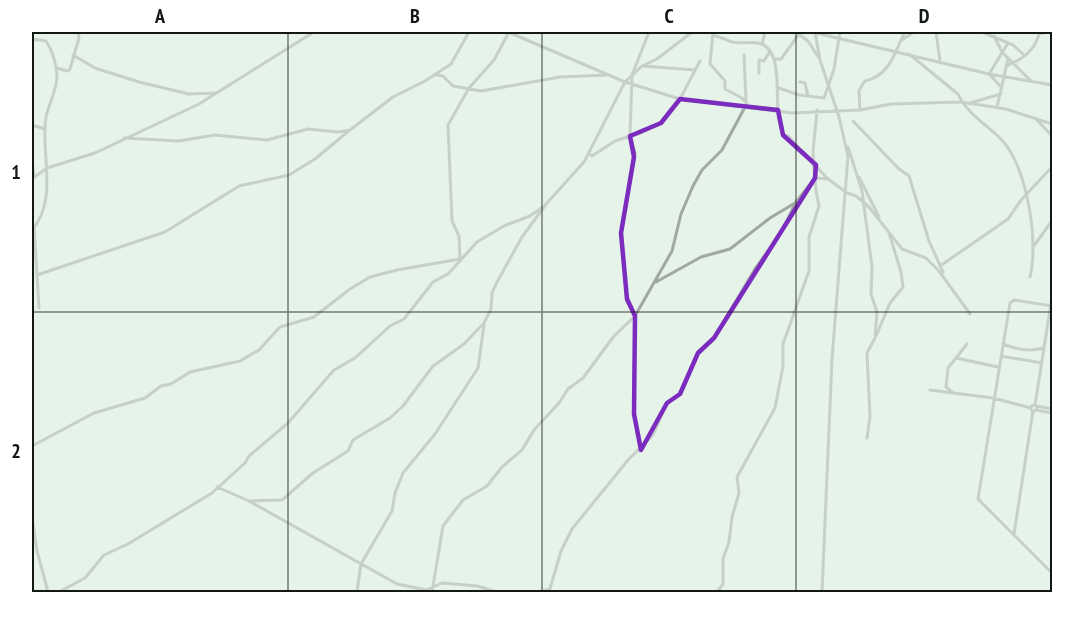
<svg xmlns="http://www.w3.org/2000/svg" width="1084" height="624" font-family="'PT Sans Narrow',sans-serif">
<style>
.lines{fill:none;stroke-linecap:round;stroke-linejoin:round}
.street{stroke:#a1a7a2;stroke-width:3}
.marked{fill:none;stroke:#7b2cbf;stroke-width:4.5;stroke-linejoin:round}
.grid{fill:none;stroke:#131814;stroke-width:1.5;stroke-opacity:0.55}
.neatline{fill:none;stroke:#131814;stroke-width:2}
.grid-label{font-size:20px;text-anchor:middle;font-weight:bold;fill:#131814}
</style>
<rect width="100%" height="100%" fill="#e5f3e8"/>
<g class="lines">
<path class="street" d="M 508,32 L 625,82 L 680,99 L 792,113 L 860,110 L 891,104 L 961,102 L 1006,109 L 1052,124
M 713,32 L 710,64 L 725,81 L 725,89 L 742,98 L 747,104
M 796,32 L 808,41 L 819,58
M 812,32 L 989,74 L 1052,85
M 815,32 L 820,60 L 839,117 L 848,156 L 832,359 L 822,592
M 936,32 L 940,61
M 982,32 L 1013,45 L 1024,55
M 715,36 C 722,37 726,40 732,42 C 741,44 752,41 761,44 C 782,50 776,95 778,112 C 778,119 781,127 783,135 L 788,136 L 828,179 L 847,193 L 856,196 L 869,207 L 902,249 L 926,258 L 939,271 L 970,314
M 994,36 L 1002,52 L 1031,81
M 32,39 L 46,41 C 53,51 56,64 57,76 C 57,90 49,103 46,117 C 40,152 59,199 32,230
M 902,40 L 914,32
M 762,44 L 765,32
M 909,54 L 958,94 C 966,112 985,124 999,137 C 1027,164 1039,240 1030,277
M 73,55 L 95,68 L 139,82 L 189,94 L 216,93
M 744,55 L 746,101
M 775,59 L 781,59 L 799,34
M 643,66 L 695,70
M 1006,66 C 1022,60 1035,50 1039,34 L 1046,32
M 56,68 L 68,71 L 70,69 L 79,38 L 78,32
M 759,73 L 759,60 L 764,61 L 770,51
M 436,75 L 443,76 L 453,86 L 481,91 L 560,77 L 607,75
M 800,82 L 805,83 L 808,96
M 779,88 L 799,95 L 824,98 L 834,69 L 840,32
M 1002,88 L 989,74 L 1008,43
M 970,103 L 1001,94
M 997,107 L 1008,59
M 860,110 L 859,90 L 865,81 C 891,75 894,52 905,32
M 1037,120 L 1052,136
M 853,121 L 898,168 L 909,176 L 929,241 L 943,272
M 32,125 L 45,129
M 124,138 L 179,141 L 215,135 L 267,140 L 308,129 L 338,132 L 350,130 L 393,97 L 425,81 L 451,64 L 469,32
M 848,147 L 862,191 L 872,267 L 871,294 L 877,312 L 875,338 L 867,353 L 870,416 L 867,438
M 589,154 L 592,156 L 615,141 L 640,133 L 661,123 L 680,99 L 700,61
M 32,159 L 34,176
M 859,177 L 879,217
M 32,179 L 47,168 L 95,153 L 199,104 L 314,32
M 34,227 L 37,275 L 165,232 L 239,186 L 289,175 L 315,159 L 350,130
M 1033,247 L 1052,221
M 940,266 L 1008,219 L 1021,200 L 1052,167
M 37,275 L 39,308
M 656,282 L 701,257 L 730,249 L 770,218 L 795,203
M 1052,306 L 1014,300 L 1010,303 L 978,499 L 1052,573
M 876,336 L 890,303 L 903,287 L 901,272 L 889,233
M 1003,344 C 1017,350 1029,352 1044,348
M 1001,356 L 1042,363
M 956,358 L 998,367
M 930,390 L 993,398 L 1031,408
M 952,392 L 946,387 L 948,368 L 967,344
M1031 408a3 3 0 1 1 6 0a3 3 0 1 1-6 0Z
M 1035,405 L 1052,297
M 1037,406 L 1052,409
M 1036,410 L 1052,413
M 32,446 L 94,413 L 145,398 L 161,386 L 171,384 L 190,372 L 240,361 L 259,350 L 280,327 L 314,317 L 350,289 L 370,277 L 397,270 L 460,259 L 459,236 L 452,221 L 448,125 L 469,88 L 494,60 L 509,32
M 641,450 L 634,414 L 635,316 L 627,299 L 621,233 L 635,153 L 630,136 L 632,75 L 649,32
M 217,487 L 249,501 L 282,500 L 313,473 L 348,451 L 353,440 L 390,418 L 403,406 L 433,366 L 464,344 L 484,323 L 491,309 L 492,293 L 497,282 L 522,237 L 547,203 L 584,162 L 625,82 L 642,66 L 657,59 L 692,32
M 249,501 L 397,584 L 426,590 L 442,583 L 477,586 L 497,592
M 32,517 L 37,551 L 48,592
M 1014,534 L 1033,411
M 59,592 L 85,578 L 104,555 L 128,544 L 212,493 L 245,463 L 249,456 L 288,423 L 334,370 L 355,358 L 390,326 L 404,319 L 433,282 L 448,274 L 477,242 L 504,226 L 530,216 L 543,207
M 357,592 L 361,564 L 392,511 L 395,493 L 403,473 L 435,434 L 478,368 L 484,325
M 432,592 L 443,526 L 463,500 L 487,486 L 502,467 L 522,450 L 534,430 L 559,403 L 568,389 L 583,378 L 614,336 L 635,316 L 672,251 L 681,214 L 693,186 L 702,170 L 722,150 L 745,107
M 538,592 L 550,589
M 549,592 L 561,551 L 572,529 L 628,460 L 653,435 L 667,403 L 680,394 L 698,353 L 714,338 L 755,269 L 781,233 L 796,202 L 815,178 L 828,179
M 717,592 L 723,584 L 723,559 L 729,542 L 732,517 L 739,493 L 737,477 L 775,408 L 783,366 L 783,344 L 809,271 L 809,237 L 819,206 L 816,191 L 813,152 L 817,110"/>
</g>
<path d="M0 0H1084V624H0ZM 680,99 L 778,110 L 783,135 L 816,165 L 815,178 L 714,338 L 698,353 L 680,394 L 667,403 L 641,450 L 634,414 L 635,316 L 627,299 L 621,233 L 634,157 L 630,136 L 661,123 Z" fill="#e5f3e8" fill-opacity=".55" fill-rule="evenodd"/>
<path class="marked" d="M 680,99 L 778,110 L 783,135 L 816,165 L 815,178 L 714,338 L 698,353 L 680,394 L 667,403 L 641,450 L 634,414 L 635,316 L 627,299 L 621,233 L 634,157 L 630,136 L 661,123 Z"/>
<path class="grid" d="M 288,32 L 288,592M 542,32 L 542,592M 796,32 L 796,592M 32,312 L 1052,312"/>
<rect width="1084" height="624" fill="none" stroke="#ffffff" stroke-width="66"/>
<rect x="33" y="33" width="1018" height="558" class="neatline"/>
<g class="grid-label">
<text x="160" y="23">A</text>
<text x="415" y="23">B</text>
<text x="669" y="23">C</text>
<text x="924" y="23">D</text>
<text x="16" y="179">1</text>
<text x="16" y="458">2</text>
</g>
</svg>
